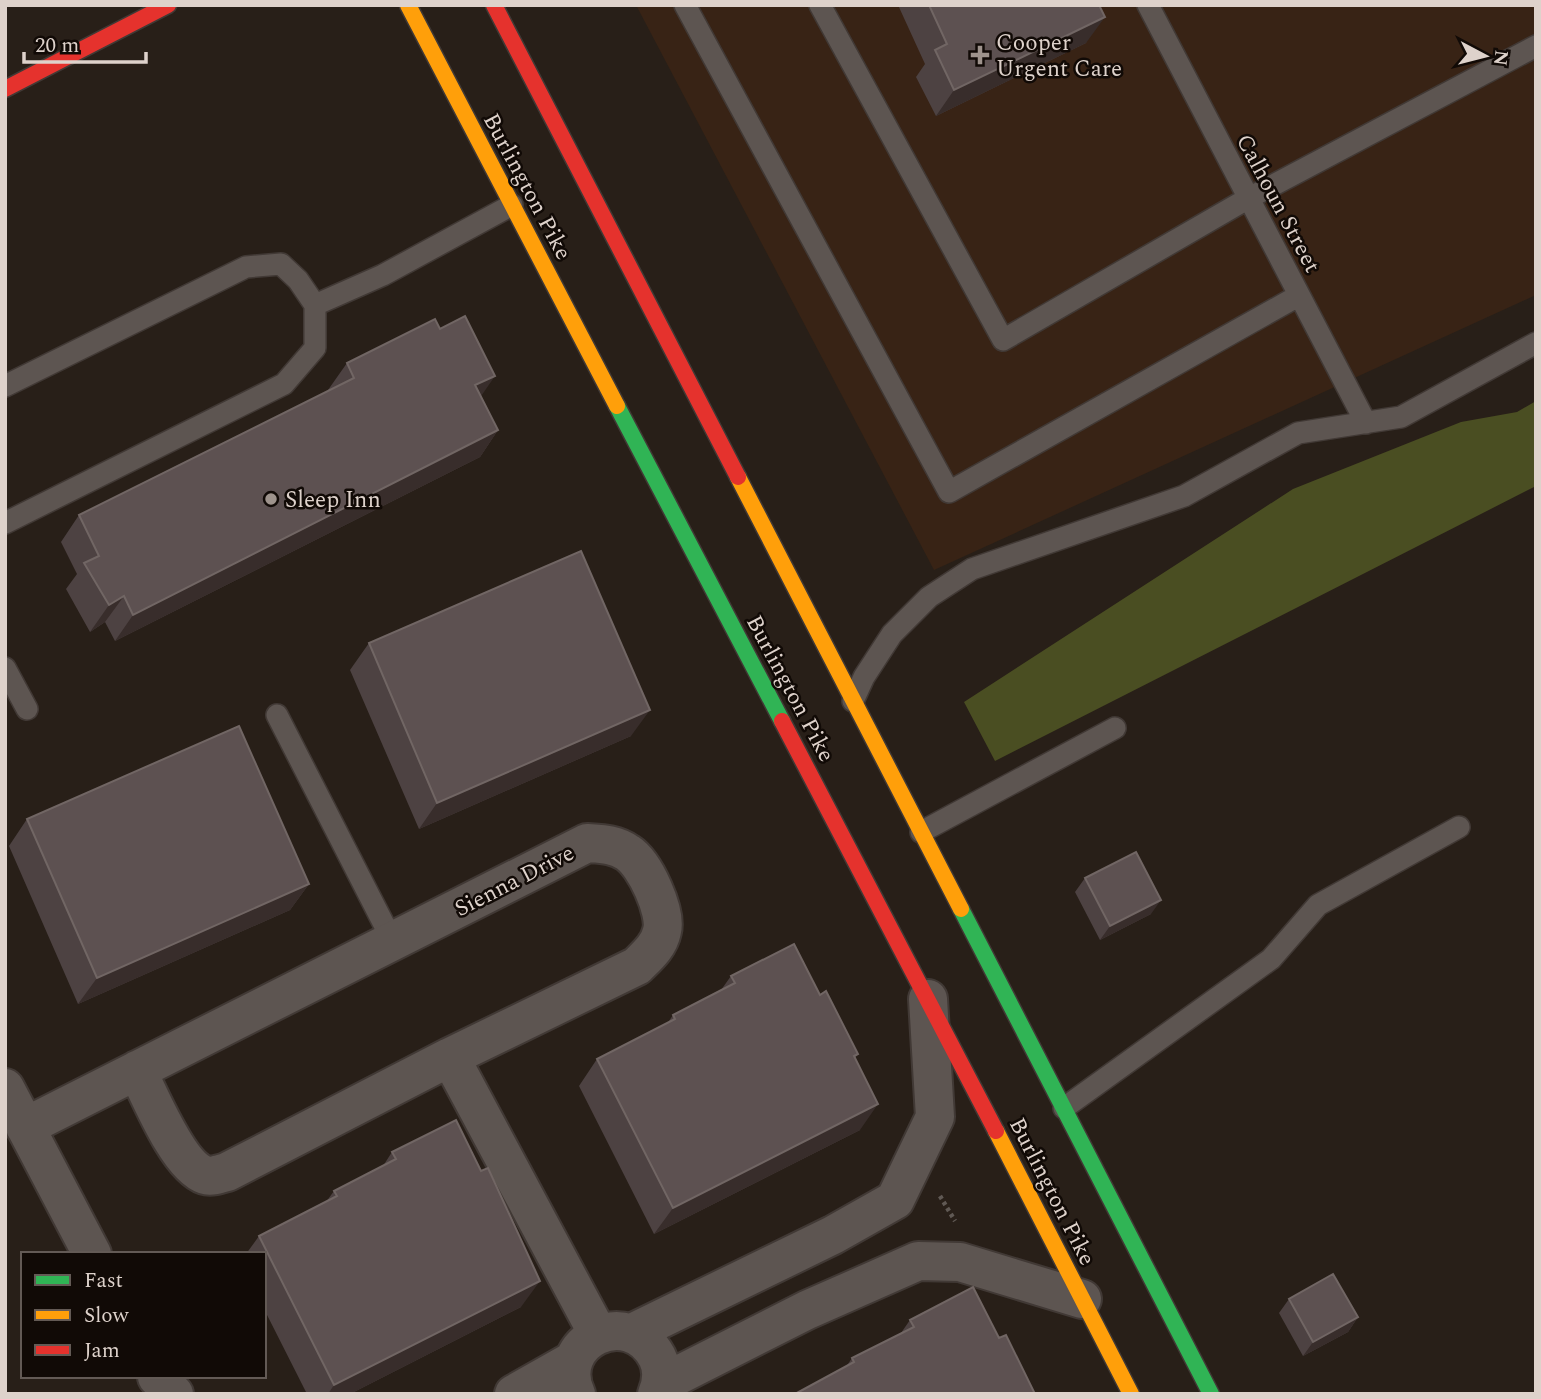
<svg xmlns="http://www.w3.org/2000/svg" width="1541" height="1399" font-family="Spectral,serif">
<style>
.built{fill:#382315}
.forest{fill:#4a4e22}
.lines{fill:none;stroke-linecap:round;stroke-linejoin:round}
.lane-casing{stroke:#413935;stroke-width:24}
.street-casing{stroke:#413935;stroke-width:42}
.fast-casing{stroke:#413935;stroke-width:19}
.slow-casing{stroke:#413935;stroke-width:19}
.jam-casing{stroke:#413935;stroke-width:19}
.path{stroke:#605954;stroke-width:4.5;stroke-dasharray:3.5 3.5;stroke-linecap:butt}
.lane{stroke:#5d5551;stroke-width:21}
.street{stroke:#5d5551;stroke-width:38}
.fast{stroke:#30b455;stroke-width:16}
.slow{stroke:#ff9f0a;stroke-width:16}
.jam{stroke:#e5322d;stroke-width:16}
.wall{fill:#4d4242}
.shaded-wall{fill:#382d2b}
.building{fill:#5d5151;stroke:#716664;stroke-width:2}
.poi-dot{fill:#9e938c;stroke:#110a06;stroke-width:2.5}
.labels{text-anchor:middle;stroke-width:5;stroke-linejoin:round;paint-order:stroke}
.poi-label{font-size:23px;fill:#ded2cb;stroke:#110a06;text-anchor:start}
.street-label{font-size:23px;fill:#ded2cb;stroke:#110a06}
</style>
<rect width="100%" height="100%" fill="#281f18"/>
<path class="built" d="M 636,5 L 1536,5 L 1536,295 L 934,570 Z"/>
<path class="forest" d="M 1536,401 L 1536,486 L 995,761 L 964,702 L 1293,489 L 1461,422 L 1517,412 Z"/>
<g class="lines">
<g class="lane-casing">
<path id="lane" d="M 685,5 L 949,492 L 1298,296
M 820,5 L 1003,340 L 1247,199 L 1536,46
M 1148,5 L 1366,423
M 5,386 L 246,267 L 281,264 L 298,280 L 315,305
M 5,523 L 284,384 L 315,348 L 315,305 L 383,275 L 512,205
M 5,668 L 27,709
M 853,701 L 864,677 L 892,634 L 929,597 L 972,569 L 1184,496 L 1298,433 L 1401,417 L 1536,343
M 277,715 L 393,942
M 921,832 L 1115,728
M 1064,1108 L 1271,959 L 1318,905 L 1459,827"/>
</g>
<g class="street-casing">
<path id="street" d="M 450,1057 L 598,1334
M 5,1088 L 92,1254
M 25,1127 C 212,1032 399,939 587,843 C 602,844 615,844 628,853 C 645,864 667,912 662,931 C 659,946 647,956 637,966 L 450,1057 L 227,1172 C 220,1174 211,1177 205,1175 C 178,1166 150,1096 137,1070
M 632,1333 L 833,1235 L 895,1200 L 935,1117 L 928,999
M 157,1377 L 174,1394
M 661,1384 L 807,1310 L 918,1261 L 960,1262 L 1082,1299
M 514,1394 L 574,1360
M 576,1394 C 552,1342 628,1303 657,1357 C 663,1369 662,1382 657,1394"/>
</g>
<g class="fast-casing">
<path id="fast" d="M 617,406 L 782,721
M 961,909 L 1211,1394"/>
</g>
<g class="slow-casing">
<path id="slow" d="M 408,5 L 617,406
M 738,477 L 961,909
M 996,1131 L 1131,1394"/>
</g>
<g class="jam-casing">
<path id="jam" d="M 494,5 L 738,477
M 5,89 L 168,5
M 782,721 L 996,1131"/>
</g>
<path class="path" d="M 940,1196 L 955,1221"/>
<use href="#lane" class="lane"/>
<use href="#street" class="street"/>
<use href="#fast" class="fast"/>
<use href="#slow" class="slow"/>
<use href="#jam" class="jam"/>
</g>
<path class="wall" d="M 898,5 L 1099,5 L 1086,43 L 936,116 L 916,77 L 925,64 Z
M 440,329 L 481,396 L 498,430 L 480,457 L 115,641 L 105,622 L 90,632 L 66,589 L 77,574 L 61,542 L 79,515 L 329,391 L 328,390 L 347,363 Z
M 369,643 L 631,736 L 419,829 L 350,670 Z
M 27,819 L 309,884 L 290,910 L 78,1004 L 9,846 Z
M 1085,878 L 1151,914 L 1100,940 L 1075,892 Z
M 731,976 L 820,995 L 858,1054 L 855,1058 L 860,1130 L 654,1234 L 579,1086 L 597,1059 L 667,1024 L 673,1015 L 721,990 Z
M 392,1152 L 521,1307 L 350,1394 L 307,1394 L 264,1309 L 264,1254 L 246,1254 L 259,1236 L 326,1202 L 334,1191 L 383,1166 Z
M 1289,1299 L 1358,1317 L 1348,1332 L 1303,1356 L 1279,1313 Z
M 910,1320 L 999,1338 L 846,1367 L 852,1358 L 901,1333 Z"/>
<path class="shaded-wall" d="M 1105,17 L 1086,43 L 936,116 L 954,90 Z
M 495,376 L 477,402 L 475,385 Z
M 498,430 L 480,457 L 115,641 L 133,615 Z
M 124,596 L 105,622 L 90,632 L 109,605 Z
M 650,710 L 631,736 L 419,829 L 437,803 Z
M 309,884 L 290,910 L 78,1004 L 97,978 Z
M 1161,900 L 1151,914 L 1100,940 L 1110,926 Z
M 878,1104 L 860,1130 L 654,1234 L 673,1208 Z
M 540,1281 L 521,1307 L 350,1394 L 328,1394 L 334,1385 Z
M 1358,1317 L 1348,1332 L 1303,1356 L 1313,1342 Z"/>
<path class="building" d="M 929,5 L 1099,5 L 1105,17 L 954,90 L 935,50 L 947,44 Z
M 465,316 L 495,376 L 475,385 L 498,430 L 133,615 L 124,596 L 109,605 L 84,563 L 99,556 L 79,515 L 354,378 L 347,363 L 435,319 L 440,329 Z
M 581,551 L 650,710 L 437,803 L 369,643 Z
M 239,726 L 309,884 L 97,978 L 27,819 Z
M 1136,852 L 1161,900 L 1110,926 L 1085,878 Z
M 794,944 L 820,995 L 826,991 L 858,1054 L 854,1056 L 878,1104 L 673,1208 L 597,1059 L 675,1019 L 673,1015 L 735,983 L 731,976 Z
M 456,1120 L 481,1171 L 488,1168 L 540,1281 L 334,1385 L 259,1236 L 337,1196 L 334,1191 L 396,1159 L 392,1152 Z
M 1333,1274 L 1358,1317 L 1313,1342 L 1289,1299 Z
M 973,1287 L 999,1338 L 1006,1335 L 1035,1394 L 795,1394 L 854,1362 L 852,1358 L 914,1327 L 910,1320 Z"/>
<g class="poi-dot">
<path d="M976.5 44.5h7v7h7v7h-7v7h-7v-7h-7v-7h7z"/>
<circle cx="271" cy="499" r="7"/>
</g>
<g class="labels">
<g class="poi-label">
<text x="996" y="50">Cooper<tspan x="996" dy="26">Urgent Care</tspan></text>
<text x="285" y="507">Sleep Inn</text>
</g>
<g class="street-label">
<text transform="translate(528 186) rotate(62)" y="8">Burlington Pike</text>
<text transform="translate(1279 203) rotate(62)" y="8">Calhoun Street</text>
<text transform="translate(791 688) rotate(62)" y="8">Burlington Pike</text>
<text transform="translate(514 880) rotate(-27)" y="8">Sienna Drive</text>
<text transform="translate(1053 1191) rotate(63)" y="8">Burlington Pike</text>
</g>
</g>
<rect width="1541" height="1399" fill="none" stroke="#ded2cb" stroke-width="14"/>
<rect x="21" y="1252" width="245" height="126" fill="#110a06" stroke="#635a55" stroke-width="2"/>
<rect x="35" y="1275" width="35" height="10" fill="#30b455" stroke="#635a55" stroke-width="2"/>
<text x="84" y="1287" font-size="21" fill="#ded2cb">Fast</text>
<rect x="35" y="1310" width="35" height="10" fill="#ff9f0a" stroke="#635a55" stroke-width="2"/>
<text x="84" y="1322" font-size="21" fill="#ded2cb">Slow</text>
<rect x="35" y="1345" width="35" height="10" fill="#e5322d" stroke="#635a55" stroke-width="2"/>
<text x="84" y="1357" font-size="21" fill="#ded2cb">Jam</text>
<g transform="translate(1485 56) rotate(97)" stroke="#110a06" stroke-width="5" paint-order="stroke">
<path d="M0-5L12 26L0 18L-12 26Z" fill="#ded2cb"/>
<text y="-10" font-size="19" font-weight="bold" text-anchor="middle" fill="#ded2cb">N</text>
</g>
<path d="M24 52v10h122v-10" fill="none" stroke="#ded2cb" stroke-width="3.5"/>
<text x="35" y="52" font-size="21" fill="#ded2cb" stroke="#110a06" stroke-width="5" paint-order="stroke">20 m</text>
</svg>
